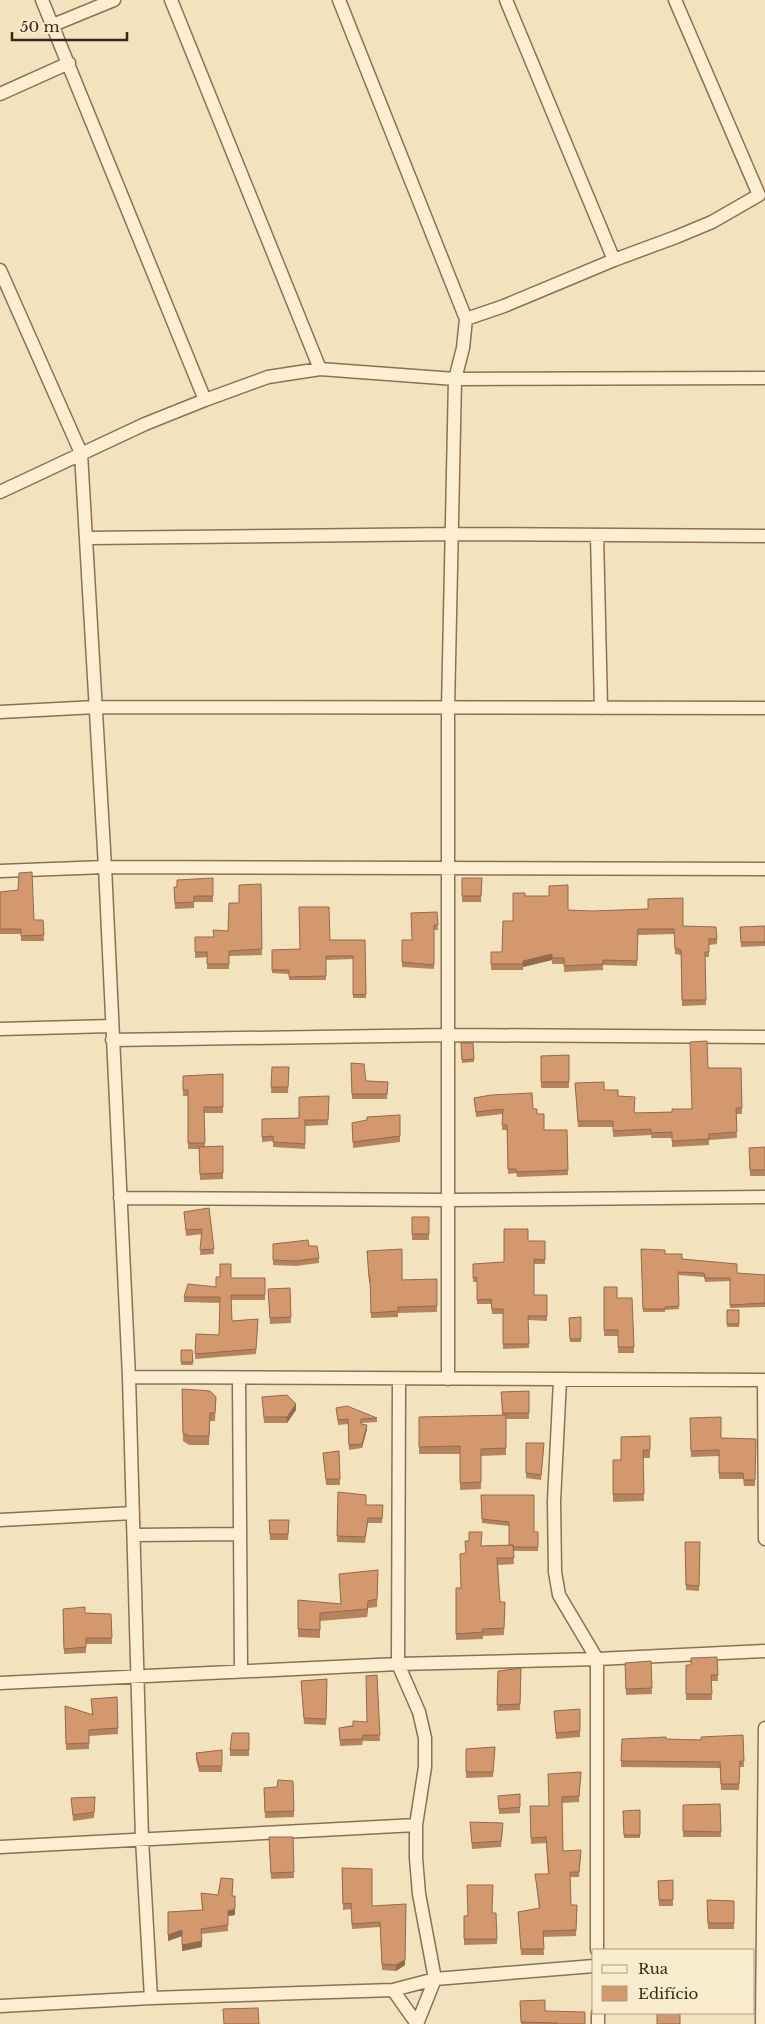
<svg xmlns="http://www.w3.org/2000/svg" width="765" height="2024" font-family="'Libre Baskerville',serif">
<style>
.lines{fill:none;stroke-linecap:round;stroke-linejoin:round}
.street-casing{stroke:#8b7154;stroke-width:15}
.street{stroke:#fcefd1;stroke-width:12}
.wall{fill:#b6835f}
.shaded-wall{fill:#946a4e}
.building{fill:#d4986f;stroke:#946a4e}
</style>
<rect width="100%" height="100%" fill="#f2e2bd"/>
<g class="lines">
<g class="street-casing">
<path id="street" d="M 42,0 L 205,400
M 171,0 L 320,369
M 339,0 L 466,319 L 463,348 L 455,379 L 448,709 L 448,1379
M 506,0 L 614,260
M 53,25 L 114,0
M 0,94 L 69,63
M 0,270 L 81,453 L 105,867 L 129,1377 L 142,1839 L 151,1998
M 466,319 L 504,306 L 614,260 L 676,237 L 712,222 L 759,195 L 675,0
M 0,492 L 145,424 L 205,400 L 268,377 L 320,369 L 455,379 L 765,378
M 597,535 L 601,708
M 87,538 L 453,534 L 765,536
M 0,712 L 96,707 L 765,708
M 0,871 L 105,867 L 765,869
M 0,1029 L 111,1026
M 112,1040 L 449,1035 L 765,1037
M 120,1198 L 448,1200 L 765,1197
M 129,1377 L 765,1380
M 239,1378 L 241,1671
M 399,1379 L 398,1664 L 419,1712 L 425,1738 L 425,1767 L 416,1825 L 416,1858 L 419,1894 L 435,1979 L 417,2024
M 560,1380 L 554,1501 L 555,1572 L 559,1595 L 597,1659 L 597,1950
M 764,1380 L 765,1539
M 0,1520 L 133,1513
M 134,1535 L 239,1534
M 0,1683 L 398,1664 L 597,1659 L 765,1651
M 0,1847 L 416,1825
M 393,1990 L 417,2024
M 0,2006 L 151,1998 L 393,1990 L 435,1979 L 594,1966
M 598,2013 L 598,2024
M 762,2024 L 765,1728"/>
</g>
<use href="#street" class="street"/>
</g>
<path class="wall" d="M 213,878 L 213,902 L 194,902 L 194,908 L 175,909 L 174,893 L 177,887 Z
M 462,878 L 482,878 L 481,902 L 462,902 Z
M 261,884 L 262,955 L 229,956 L 229,969 L 207,969 L 207,957 L 195,958 L 195,937 L 213,937 L 228,931 L 239,903 Z
M 0,892 L 34,920 L 43,920 L 44,941 L 21,941 L 21,934 L 0,934 Z
M 568,910 L 683,926 L 717,939 L 717,944 L 709,945 L 709,957 L 705,957 L 706,1005 L 682,1006 L 681,955 L 675,954 L 674,934 L 638,935 L 637,966 L 603,965 L 603,970 L 564,972 L 564,964 L 552,964 L 552,960 L 523,967 L 523,970 L 491,970 L 491,952 L 502,952 L 513,921 Z
M 437,912 L 438,930 L 434,930 L 434,969 L 402,967 L 402,940 L 412,940 Z
M 765,926 L 765,946 L 741,947 L 740,927 Z
M 330,940 L 365,940 L 366,998 L 353,998 L 353,959 L 326,960 L 326,980 L 289,980 L 289,974 L 272,973 L 272,950 L 300,949 Z
M 461,1043 L 473,1043 L 474,1062 L 462,1063 Z
M 569,1055 L 569,1088 L 541,1088 L 541,1056 Z
M 351,1063 L 366,1081 L 388,1082 L 387,1099 L 352,1099 Z
M 272,1067 L 289,1067 L 288,1093 L 271,1093 Z
M 708,1068 L 741,1068 L 742,1114 L 736,1114 L 737,1138 L 709,1140 L 709,1145 L 672,1147 L 672,1138 L 651,1138 L 651,1135 L 613,1137 L 613,1127 L 578,1127 L 575,1083 L 604,1090 L 618,1096 L 635,1112 L 636,1113 L 672,1112 L 692,1109 Z
M 223,1074 L 223,1113 L 204,1113 L 205,1147 L 223,1146 L 223,1179 L 200,1180 L 199,1149 L 188,1149 L 188,1096 L 183,1096 L 183,1076 Z
M 329,1096 L 328,1125 L 305,1126 L 305,1149 L 273,1147 L 273,1141 L 262,1142 L 262,1119 L 299,1118 Z
M 474,1098 L 533,1109 L 537,1114 L 544,1130 L 567,1130 L 568,1175 L 517,1177 L 516,1173 L 508,1174 L 507,1130 L 502,1130 L 503,1114 L 476,1117 Z
M 400,1115 L 400,1142 L 353,1148 L 352,1123 Z
M 765,1147 L 765,1176 L 750,1176 L 749,1148 Z
M 209,1208 L 214,1254 L 200,1255 L 202,1234 L 186,1236 L 184,1212 Z
M 412,1217 L 429,1217 L 429,1240 L 412,1240 Z
M 528,1241 L 545,1241 L 545,1264 L 534,1264 L 534,1295 L 547,1295 L 547,1321 L 528,1320 L 529,1348 L 503,1349 L 503,1314 L 492,1314 L 491,1304 L 477,1304 L 477,1282 L 473,1282 L 473,1264 L 504,1262 Z
M 273,1244 L 309,1246 L 319,1258 L 319,1263 L 296,1266 L 273,1265 Z
M 641,1249 L 665,1254 L 682,1259 L 737,1273 L 765,1275 L 765,1307 L 730,1308 L 730,1281 L 705,1282 L 704,1277 L 678,1275 L 679,1309 L 665,1310 L 665,1312 L 643,1312 Z
M 367,1251 L 402,1280 L 437,1279 L 437,1312 L 398,1313 L 398,1317 L 371,1318 L 370,1283 L 369,1283 Z
M 231,1278 L 265,1278 L 265,1300 L 231,1300 L 232,1321 L 258,1319 L 256,1354 L 195,1359 L 196,1334 L 219,1335 L 220,1303 L 184,1302 L 184,1297 L 216,1287 Z
M 604,1287 L 617,1298 L 632,1298 L 634,1353 L 618,1353 L 618,1336 L 604,1336 Z
M 290,1288 L 291,1323 L 270,1324 L 268,1289 Z
M 727,1310 L 739,1310 L 739,1327 L 727,1327 Z
M 581,1317 L 581,1342 L 570,1342 L 569,1318 Z
M 181,1350 L 192,1350 L 193,1365 L 181,1365 Z
M 182,1389 L 216,1397 L 215,1421 L 210,1421 L 209,1445 L 189,1445 L 183,1441 Z
M 529,1391 L 529,1419 L 506,1419 L 506,1455 L 481,1456 L 481,1489 L 460,1490 L 460,1454 L 419,1454 L 419,1417 L 502,1415 L 501,1392 Z
M 262,1397 L 296,1410 L 287,1423 L 264,1423 Z
M 336,1408 L 377,1418 L 377,1422 L 361,1423 L 367,1429 L 362,1448 L 349,1450 L 348,1424 L 338,1425 Z
M 690,1418 L 721,1438 L 756,1439 L 755,1486 L 744,1486 L 743,1479 L 719,1479 L 719,1456 L 691,1457 Z
M 650,1436 L 650,1458 L 643,1458 L 644,1501 L 613,1502 L 613,1460 L 621,1460 Z
M 526,1443 L 544,1448 L 541,1480 L 526,1478 Z
M 339,1451 L 340,1485 L 326,1485 L 323,1453 Z
M 338,1492 L 366,1505 L 383,1510 L 382,1523 L 368,1523 L 365,1543 L 337,1542 Z
M 481,1495 L 534,1532 L 538,1532 L 538,1551 L 513,1551 L 514,1564 L 498,1565 L 500,1602 L 505,1602 L 504,1635 L 483,1636 L 483,1639 L 456,1640 L 456,1588 L 461,1588 L 466,1553 L 481,1546 L 509,1545 L 509,1526 L 482,1523 Z
M 269,1520 L 289,1526 L 288,1540 L 270,1540 Z
M 685,1542 L 700,1542 L 699,1591 L 686,1590 Z
M 378,1570 L 377,1607 L 368,1608 L 367,1617 L 320,1621 L 320,1638 L 298,1637 L 298,1600 L 340,1604 Z
M 63,1609 L 85,1613 L 111,1614 L 112,1644 L 86,1644 L 86,1653 L 64,1654 Z
M 717,1657 L 718,1681 L 711,1681 L 712,1700 L 686,1700 L 686,1665 L 691,1665 Z
M 651,1661 L 652,1694 L 626,1695 L 625,1663 Z
M 521,1668 L 520,1710 L 497,1711 L 498,1671 Z
M 377,1675 L 380,1741 L 363,1741 L 362,1745 L 340,1746 L 339,1728 L 367,1722 Z
M 327,1679 L 326,1725 L 304,1724 L 301,1681 Z
M 117,1697 L 118,1734 L 89,1736 L 89,1749 L 66,1750 L 65,1706 L 92,1715 L 91,1699 Z
M 580,1709 L 580,1737 L 556,1739 L 554,1711 Z
M 249,1733 L 249,1756 L 230,1756 L 230,1750 Z
M 743,1735 L 744,1767 L 740,1767 L 739,1790 L 721,1790 L 720,1768 L 621,1767 L 622,1739 L 701,1740 Z
M 495,1747 L 493,1777 L 466,1778 L 466,1749 Z
M 222,1750 L 222,1772 L 199,1772 L 196,1759 L 196,1753 Z
M 581,1772 L 579,1802 L 562,1803 L 563,1851 L 581,1856 L 579,1877 L 570,1877 L 571,1905 L 577,1905 L 576,1936 L 543,1937 L 544,1955 L 521,1955 L 518,1912 L 539,1909 L 535,1874 L 548,1874 L 546,1843 L 531,1844 L 530,1806 L 549,1806 Z
M 277,1787 L 294,1811 L 294,1817 L 265,1818 L 264,1793 Z
M 520,1794 L 520,1813 L 499,1814 L 498,1796 Z
M 71,1798 L 95,1803 L 94,1818 L 73,1821 Z
M 720,1804 L 721,1837 L 683,1837 L 683,1805 Z
M 640,1810 L 640,1838 L 624,1838 L 623,1811 Z
M 470,1822 L 503,1829 L 501,1847 L 472,1849 Z
M 293,1837 L 294,1878 L 271,1879 L 269,1843 Z
M 342,1868 L 372,1906 L 405,1965 L 396,1971 L 382,1970 L 380,1927 L 352,1929 L 351,1909 L 343,1910 Z
M 673,1880 L 673,1906 L 659,1906 L 658,1881 Z
M 233,1885 L 232,1896 L 235,1915 L 228,1916 L 228,1931 L 201,1934 L 202,1947 L 182,1951 L 182,1936 L 168,1941 L 168,1912 L 202,1910 L 201,1893 L 218,1895 Z
M 707,1900 L 734,1901 L 734,1929 L 708,1929 Z
M 493,1913 L 497,1939 L 497,1944 L 464,1945 L 464,1916 Z
M 520,2001 L 545,2011 L 585,2024 L 521,2024 Z"/>
<path class="shaded-wall" d="M 552,954 L 552,960 L 523,967 L 523,961 Z
M 296,1404 L 296,1410 L 287,1423 L 287,1417 Z
M 367,1425 L 367,1429 L 362,1448 L 362,1444 Z
M 368,1601 L 368,1608 L 367,1617 L 367,1609 Z
M 235,1896 L 235,1915 L 228,1916 L 228,1911 Z
M 406,1904 L 405,1965 L 396,1971 L 396,1965 Z
M 182,1930 L 182,1936 L 168,1941 L 168,1935 Z
M 202,1941 L 202,1947 L 182,1951 L 182,1945 Z"/>
<path class="building" d="M 32,872 L 34,920 L 43,920 L 44,935 L 21,936 L 21,929 L 0,929 L 0,892 L 18,890 L 19,873 Z
M 213,878 L 213,896 L 194,896 L 194,902 L 175,903 L 174,887 L 177,887 L 177,880 Z
M 462,878 L 482,878 L 481,896 L 462,896 Z
M 261,884 L 262,949 L 229,951 L 229,964 L 207,964 L 207,952 L 195,952 L 195,937 L 214,937 L 213,930 L 228,931 L 229,903 L 239,903 L 239,885 Z
M 568,885 L 568,910 L 592,911 L 648,909 L 648,899 L 683,898 L 683,926 L 716,927 L 717,939 L 709,939 L 709,952 L 705,952 L 706,1000 L 682,1000 L 681,950 L 675,948 L 674,929 L 638,929 L 637,961 L 603,960 L 603,964 L 564,966 L 564,958 L 552,958 L 552,954 L 523,961 L 523,964 L 491,964 L 491,952 L 502,952 L 503,921 L 513,921 L 513,893 L 525,893 L 525,896 L 549,896 L 549,886 Z
M 299,907 L 329,907 L 330,940 L 365,940 L 366,994 L 353,995 L 353,956 L 326,956 L 326,976 L 289,977 L 289,970 L 272,970 L 272,950 L 300,949 Z
M 437,912 L 438,925 L 434,925 L 434,965 L 402,962 L 402,940 L 412,940 L 411,913 Z
M 765,926 L 765,942 L 741,942 L 740,927 Z
M 707,1041 L 708,1068 L 741,1068 L 742,1108 L 736,1108 L 737,1132 L 709,1134 L 709,1139 L 672,1141 L 672,1132 L 651,1133 L 651,1129 L 613,1131 L 613,1121 L 578,1121 L 575,1083 L 604,1082 L 604,1090 L 618,1090 L 618,1096 L 635,1097 L 634,1112 L 636,1113 L 672,1112 L 672,1109 L 692,1109 L 690,1042 Z
M 461,1043 L 473,1043 L 474,1059 L 462,1060 Z
M 569,1055 L 569,1082 L 541,1082 L 541,1056 Z
M 351,1063 L 364,1064 L 366,1081 L 388,1082 L 387,1094 L 352,1094 Z
M 272,1067 L 289,1067 L 288,1087 L 271,1087 Z
M 223,1074 L 223,1107 L 204,1107 L 205,1143 L 188,1143 L 188,1090 L 183,1090 L 183,1076 Z
M 532,1093 L 533,1109 L 537,1109 L 537,1114 L 544,1114 L 544,1130 L 567,1130 L 568,1170 L 517,1172 L 516,1169 L 508,1169 L 507,1125 L 502,1125 L 503,1109 L 476,1112 L 474,1098 L 491,1095 Z
M 329,1096 L 328,1120 L 305,1120 L 305,1144 L 273,1142 L 273,1136 L 262,1137 L 262,1119 L 299,1118 L 299,1097 Z
M 400,1115 L 400,1136 L 353,1142 L 352,1123 L 367,1120 L 367,1117 Z
M 223,1146 L 223,1173 L 200,1174 L 199,1147 Z
M 765,1147 L 765,1170 L 750,1170 L 749,1148 Z
M 209,1208 L 214,1249 L 200,1250 L 202,1229 L 186,1230 L 184,1212 Z
M 412,1217 L 429,1217 L 429,1234 L 412,1234 Z
M 504,1229 L 528,1229 L 528,1241 L 545,1241 L 545,1260 L 534,1259 L 534,1295 L 547,1295 L 547,1316 L 528,1316 L 529,1344 L 503,1344 L 503,1309 L 492,1309 L 491,1299 L 477,1300 L 477,1277 L 473,1278 L 473,1264 L 504,1262 Z
M 308,1240 L 309,1246 L 317,1246 L 319,1258 L 296,1261 L 273,1260 L 273,1244 Z
M 402,1249 L 402,1280 L 437,1279 L 437,1306 L 398,1307 L 398,1311 L 371,1313 L 370,1277 L 369,1277 L 367,1251 Z
M 641,1249 L 665,1250 L 665,1254 L 682,1254 L 682,1259 L 737,1264 L 737,1273 L 765,1275 L 765,1303 L 730,1305 L 730,1278 L 705,1278 L 704,1273 L 678,1272 L 679,1306 L 665,1307 L 665,1309 L 643,1309 Z
M 220,1264 L 231,1264 L 231,1278 L 265,1278 L 265,1295 L 231,1295 L 232,1321 L 258,1319 L 256,1349 L 195,1354 L 196,1334 L 219,1335 L 220,1297 L 184,1297 L 188,1284 L 216,1287 L 216,1277 L 220,1277 Z
M 604,1287 L 617,1287 L 617,1298 L 632,1298 L 634,1347 L 618,1347 L 618,1330 L 604,1330 Z
M 290,1288 L 291,1317 L 270,1318 L 268,1289 Z
M 727,1310 L 739,1310 L 739,1324 L 727,1324 Z
M 581,1317 L 581,1339 L 570,1339 L 569,1318 Z
M 181,1350 L 192,1350 L 193,1362 L 181,1362 Z
M 182,1389 L 210,1391 L 216,1397 L 215,1413 L 210,1413 L 209,1436 L 189,1436 L 183,1433 Z
M 529,1391 L 529,1413 L 503,1413 L 501,1392 Z
M 287,1395 L 296,1404 L 287,1417 L 264,1417 L 262,1397 Z
M 347,1406 L 377,1418 L 361,1419 L 361,1424 L 367,1425 L 362,1444 L 349,1445 L 348,1419 L 338,1420 L 336,1408 Z
M 506,1415 L 506,1448 L 481,1449 L 481,1482 L 460,1483 L 460,1446 L 419,1447 L 419,1417 Z
M 721,1417 L 721,1438 L 756,1439 L 755,1480 L 744,1480 L 743,1473 L 719,1473 L 719,1450 L 691,1451 L 690,1418 Z
M 650,1436 L 650,1450 L 643,1450 L 644,1494 L 613,1494 L 613,1460 L 621,1460 L 621,1437 Z
M 526,1443 L 544,1443 L 541,1475 L 526,1473 Z
M 339,1451 L 340,1479 L 326,1479 L 323,1453 Z
M 338,1492 L 366,1495 L 366,1505 L 383,1505 L 382,1518 L 368,1518 L 365,1537 L 337,1536 Z
M 481,1495 L 534,1495 L 534,1532 L 538,1532 L 538,1547 L 513,1547 L 513,1545 L 509,1545 L 509,1522 L 482,1519 Z
M 269,1520 L 289,1520 L 288,1534 L 270,1534 Z
M 469,1532 L 482,1532 L 481,1546 L 513,1545 L 514,1558 L 497,1558 L 500,1602 L 505,1602 L 504,1628 L 483,1629 L 483,1632 L 456,1634 L 456,1588 L 461,1588 L 460,1554 L 466,1553 L 465,1541 L 469,1541 Z
M 685,1542 L 700,1542 L 699,1586 L 686,1585 Z
M 378,1570 L 377,1599 L 368,1601 L 367,1609 L 320,1613 L 320,1630 L 298,1629 L 298,1600 L 341,1604 L 339,1574 Z
M 85,1607 L 85,1613 L 111,1614 L 112,1638 L 86,1638 L 86,1647 L 64,1649 L 63,1609 Z
M 717,1657 L 718,1675 L 711,1675 L 712,1694 L 686,1694 L 686,1665 L 691,1665 L 691,1658 Z
M 651,1661 L 652,1688 L 626,1689 L 625,1663 Z
M 521,1668 L 520,1704 L 497,1705 L 498,1671 Z
M 377,1675 L 380,1735 L 363,1735 L 362,1739 L 340,1740 L 339,1728 L 353,1726 L 353,1721 L 367,1722 L 366,1676 Z
M 327,1679 L 326,1719 L 304,1718 L 301,1681 Z
M 117,1697 L 118,1728 L 89,1730 L 89,1743 L 66,1744 L 65,1706 L 93,1715 L 91,1699 Z
M 580,1709 L 580,1731 L 556,1733 L 554,1711 Z
M 232,1733 L 249,1733 L 249,1750 L 230,1750 Z
M 743,1735 L 744,1761 L 740,1761 L 739,1784 L 721,1784 L 720,1762 L 621,1761 L 622,1739 L 666,1737 L 666,1739 L 701,1740 L 701,1737 Z
M 495,1747 L 493,1772 L 466,1772 L 466,1749 Z
M 222,1750 L 222,1766 L 199,1766 L 196,1753 Z
M 581,1772 L 579,1796 L 562,1797 L 563,1851 L 581,1850 L 579,1872 L 570,1872 L 571,1905 L 577,1905 L 576,1930 L 543,1931 L 544,1949 L 521,1949 L 518,1912 L 540,1908 L 535,1874 L 549,1874 L 546,1837 L 531,1838 L 530,1806 L 549,1806 L 548,1774 Z
M 278,1780 L 293,1781 L 294,1811 L 265,1812 L 264,1788 L 277,1787 Z
M 520,1794 L 520,1807 L 499,1809 L 498,1796 Z
M 95,1797 L 94,1812 L 73,1815 L 71,1798 Z
M 720,1804 L 721,1832 L 683,1831 L 683,1805 Z
M 640,1810 L 640,1835 L 624,1835 L 623,1811 Z
M 470,1822 L 503,1823 L 501,1841 L 472,1843 Z
M 269,1837 L 293,1837 L 294,1872 L 271,1873 Z
M 342,1868 L 372,1869 L 372,1906 L 406,1904 L 405,1960 L 396,1965 L 382,1964 L 380,1922 L 352,1924 L 351,1903 L 343,1904 Z
M 221,1878 L 233,1879 L 232,1896 L 235,1896 L 235,1909 L 228,1911 L 228,1925 L 201,1929 L 202,1941 L 182,1945 L 182,1930 L 168,1935 L 168,1912 L 203,1910 L 201,1893 L 218,1895 Z
M 673,1880 L 673,1900 L 659,1900 L 658,1881 Z
M 467,1885 L 493,1885 L 492,1913 L 496,1913 L 497,1939 L 464,1939 L 464,1916 L 468,1916 Z
M 707,1900 L 734,1901 L 734,1923 L 708,1923 Z
M 545,2000 L 545,2011 L 585,2012 L 585,2024 L 558,2024 L 557,2023 L 521,2022 L 520,2001 Z
M 258,2008 L 259,2024 L 224,2024 L 223,2009 Z
M 657,2013 L 680,2013 L 680,2024 L 657,2024 Z"/>
<rect x="592" y="1949" width="162" height="65" fill="#f9eccd" stroke="#ac9e86"/>
<rect x="602" y="1965" width="25" height="8" fill="#fcefd1" stroke="#ac9e86"/>
<text x="638" y="1974" font-size="15" fill="#39291b">Rua</text>
<rect x="602" y="1986" width="25" height="15" fill="#d4986f" stroke="#ac9e86"/>
<text x="638" y="1999" font-size="15" fill="#39291b">Edifício</text>
<path d="M12 32v8h115v-8" fill="none" stroke="#39291b" stroke-width="2.5"/>
<text x="20" y="32" font-size="15" fill="#39291b" stroke="#f9eccd" stroke-width="4" paint-order="stroke">50 m</text>
</svg>
